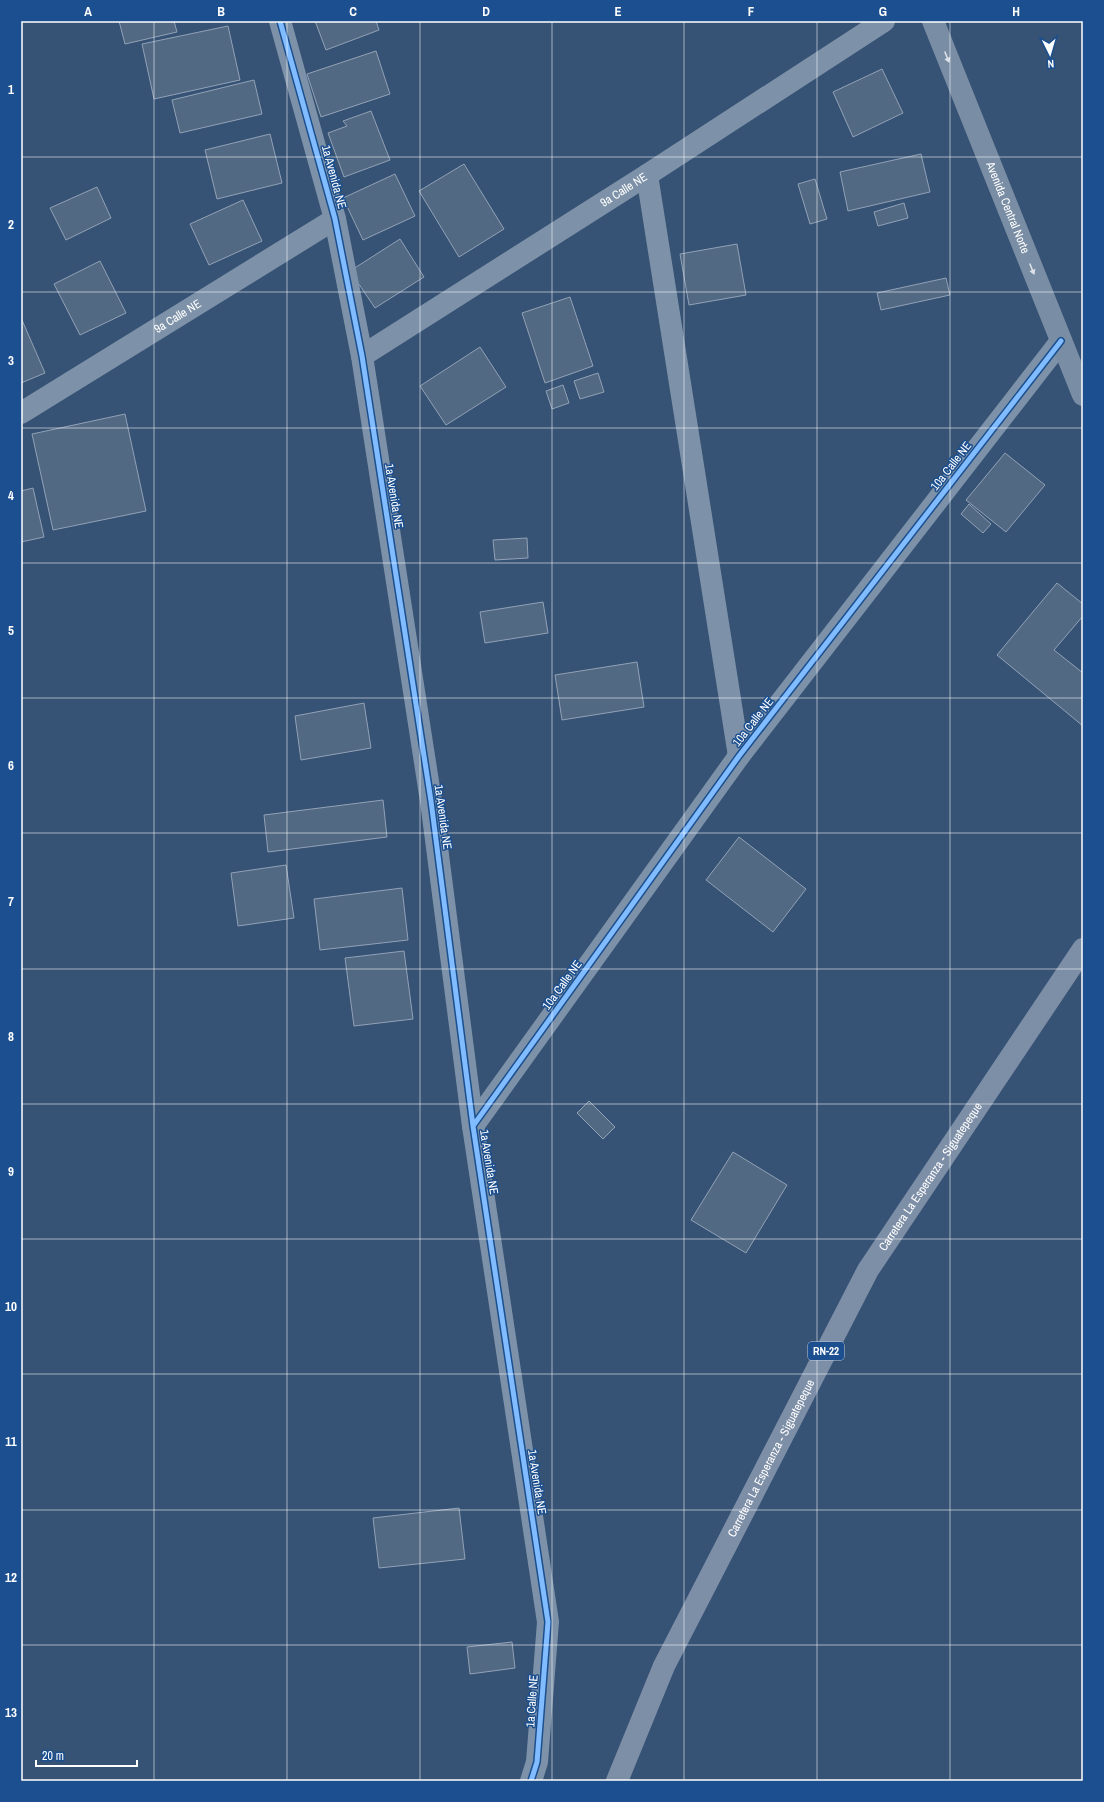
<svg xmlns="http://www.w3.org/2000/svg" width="1104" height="1802" font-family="'Archivo Narrow',sans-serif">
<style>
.building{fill:#526984;stroke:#92a2b6}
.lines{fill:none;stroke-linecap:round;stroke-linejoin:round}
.street{stroke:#7d92a8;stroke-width:22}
.secondary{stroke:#798da4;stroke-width:22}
.primary{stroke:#7d8ea7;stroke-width:22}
.cycleway-casing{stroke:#1b4f8f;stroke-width:8}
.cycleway{stroke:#80bcff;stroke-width:5}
.oneway{fill:#dee2e8}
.grid{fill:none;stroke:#fff;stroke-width:1;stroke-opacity:0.55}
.labels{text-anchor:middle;stroke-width:3;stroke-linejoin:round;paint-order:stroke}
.shield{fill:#1b4f8f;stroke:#bbcadd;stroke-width:1}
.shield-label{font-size:11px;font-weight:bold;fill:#fff}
.street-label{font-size:12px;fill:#fff;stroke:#1b4f8f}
.neatline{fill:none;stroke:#fff;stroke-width:1.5}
.grid-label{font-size:13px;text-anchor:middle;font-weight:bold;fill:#fff}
</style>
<rect width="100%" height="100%" fill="#365274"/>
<path class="building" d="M 119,21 L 174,21 L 177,32 L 125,44 Z
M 315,21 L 376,21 L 379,30 L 326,50 Z
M 228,26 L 240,80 L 154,99 L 142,44 Z
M 376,51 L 390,94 L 321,117 L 307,74 Z
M 882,69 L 903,113 L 853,137 L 833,92 Z
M 254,80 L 262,114 L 180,133 L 172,100 Z
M 371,111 L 390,160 L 344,177 L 328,133 L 347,126 L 343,121 Z
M 270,134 L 282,183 L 217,199 L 205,150 Z
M 921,154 L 930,192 L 848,211 L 840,172 Z
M 464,164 L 504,229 L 459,257 L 419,191 Z
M 395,174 L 415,216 L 363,240 L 343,198 Z
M 815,179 L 827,219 L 810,224 L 798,184 Z
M 97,187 L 111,218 L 66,240 L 50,208 Z
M 243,200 L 262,241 L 209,265 L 190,224 Z
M 904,203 L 908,218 L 878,226 L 874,212 Z
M 400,239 L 424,277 L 375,308 L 350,271 Z
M 737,244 L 746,295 L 689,305 L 680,254 Z
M 100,261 L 126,313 L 80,335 L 54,284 Z
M 946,278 L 950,295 L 881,310 L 877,293 Z
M 570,297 L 593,366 L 545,383 L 522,313 Z
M 22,320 L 45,373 L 21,383 L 21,321 Z
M 480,347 L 506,387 L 446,425 L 420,386 Z
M 598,373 L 604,392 L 580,399 L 574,381 Z
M 563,385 L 569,403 L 552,409 L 546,391 Z
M 125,414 L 146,511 L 53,530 L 32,434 Z
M 1005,453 L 1045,485 L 1006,532 L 966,500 Z
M 33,488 L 44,537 L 21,542 L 21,491 Z
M 969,504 L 991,524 L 983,533 L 961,514 Z
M 527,538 L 528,558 L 495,560 L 493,540 Z
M 1057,583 L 1083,604 L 1083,616 L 1054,650 L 1083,673 L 1083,726 L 997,655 Z
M 543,602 L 548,633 L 485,643 L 480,612 Z
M 637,662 L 644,707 L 562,720 L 555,675 Z
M 364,703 L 371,748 L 301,760 L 295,716 Z
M 383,800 L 387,837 L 268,852 L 264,815 Z
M 739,837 L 806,889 L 773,932 L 706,880 Z
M 286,865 L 294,918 L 238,926 L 231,873 Z
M 402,888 L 408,940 L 320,950 L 314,899 Z
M 404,951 L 413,1019 L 354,1026 L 345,958 Z
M 589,1101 L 615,1127 L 603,1139 L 577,1113 Z
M 733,1152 L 787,1185 L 746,1253 L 691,1220 Z
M 459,1508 L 465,1559 L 379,1568 L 373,1518 Z
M 512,1642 L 515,1668 L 470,1674 L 467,1647 Z"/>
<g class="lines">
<g class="street">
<path d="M 280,21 L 335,219 L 362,356 L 431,801 L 473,1126 L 548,1622 L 537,1762 L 531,1781"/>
<path d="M 647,175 L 739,756"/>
<path id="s1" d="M 362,356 L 647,175 L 884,21"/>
<path id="s2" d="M 21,413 L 335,219"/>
<path d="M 473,1126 L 739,756 L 1061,341"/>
</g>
<path class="secondary" id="s3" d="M 933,21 L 1083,395"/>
<path class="primary" id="s4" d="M 617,1781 L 664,1666 L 868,1270 L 1083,949"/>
<g class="cycleway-casing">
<path id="cycleway" d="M 280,21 L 335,219 L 362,356 L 431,801 L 473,1126 L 548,1622 L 537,1762 L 531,1781
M 473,1126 L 739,756 L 1061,341"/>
</g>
<use href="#cycleway" class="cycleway"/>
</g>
<defs><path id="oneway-solid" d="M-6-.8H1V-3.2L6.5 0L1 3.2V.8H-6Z"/></defs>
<g class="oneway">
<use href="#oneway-solid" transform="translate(947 57) rotate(68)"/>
<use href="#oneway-solid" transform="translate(1032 269) rotate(68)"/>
</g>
<path class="grid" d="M 154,21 L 154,1781M 287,21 L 287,1781M 420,21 L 420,1781M 552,21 L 552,1781M 684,21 L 684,1781M 817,21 L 817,1781M 950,21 L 950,1781M 21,157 L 1083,157M 21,292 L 1083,292M 21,428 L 1083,428M 21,563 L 1083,563M 21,698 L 1083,698M 21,833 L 1083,833M 21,969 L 1083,969M 21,1104 L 1083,1104M 21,1239 L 1083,1239M 21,1374 L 1083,1374M 21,1510 L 1083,1510M 21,1645 L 1083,1645"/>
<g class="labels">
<rect class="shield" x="808" y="1342" width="36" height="18" rx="3"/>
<g class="shield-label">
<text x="826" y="1355">RN-22</text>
</g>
<g class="street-label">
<text transform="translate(334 177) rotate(75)" y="4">1a Avenida NE</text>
<text dy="4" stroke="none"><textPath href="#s1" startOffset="310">9a Calle NE</textPath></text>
<text dy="4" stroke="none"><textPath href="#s3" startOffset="201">Avenida Central Norte</textPath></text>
<text dy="4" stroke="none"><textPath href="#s2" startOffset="184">9a Calle NE</textPath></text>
<text transform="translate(951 466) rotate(-52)" y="4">10a Calle NE</text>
<text transform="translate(394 496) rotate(81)" y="4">1a Avenida NE</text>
<text transform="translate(753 722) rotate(-52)" y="4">10a Calle NE</text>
<text transform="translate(443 817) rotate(82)" y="4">1a Avenida NE</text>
<text transform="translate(562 985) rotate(-54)" y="4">10a Calle NE</text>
<text transform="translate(489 1162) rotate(81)" y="4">1a Avenida NE</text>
<text dy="4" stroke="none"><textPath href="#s4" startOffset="682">Carretera La Esperanza - Siguatepeque</textPath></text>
<text dy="4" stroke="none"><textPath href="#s4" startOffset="358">Carretera La Esperanza - Siguatepeque</textPath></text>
<text transform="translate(537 1482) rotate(81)" y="4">1a Avenida NE</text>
<text transform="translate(532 1701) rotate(-86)" y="4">1a Calle NE</text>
</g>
</g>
<rect width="1104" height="1802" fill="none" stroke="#1b4f8f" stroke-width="44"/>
<g transform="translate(1050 54) rotate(175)" stroke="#1b4f8f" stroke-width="3" paint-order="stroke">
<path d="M0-3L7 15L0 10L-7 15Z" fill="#ffffff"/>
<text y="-6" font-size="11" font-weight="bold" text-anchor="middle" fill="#ffffff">N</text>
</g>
<path d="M36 1760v6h101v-6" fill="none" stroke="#ffffff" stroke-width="2"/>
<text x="42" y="1760" font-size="12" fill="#ffffff" stroke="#1b4f8f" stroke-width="3" paint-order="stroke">20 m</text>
<rect x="22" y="22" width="1060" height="1758" class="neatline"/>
<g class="grid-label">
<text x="88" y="16">A</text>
<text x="221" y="16">B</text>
<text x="353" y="16">C</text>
<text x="486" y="16">D</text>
<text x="618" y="16">E</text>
<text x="751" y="16">F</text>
<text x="883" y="16">G</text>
<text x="1016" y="16">H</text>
<text x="11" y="94">1</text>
<text x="11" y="229">2</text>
<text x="11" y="365">3</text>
<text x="11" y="500">4</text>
<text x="11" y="635">5</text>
<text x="11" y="770">6</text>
<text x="11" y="906">7</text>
<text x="11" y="1041">8</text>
<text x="11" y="1176">9</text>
<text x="11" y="1311">10</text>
<text x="11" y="1446">11</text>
<text x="11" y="1582">12</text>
<text x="11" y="1717">13</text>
</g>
</svg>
